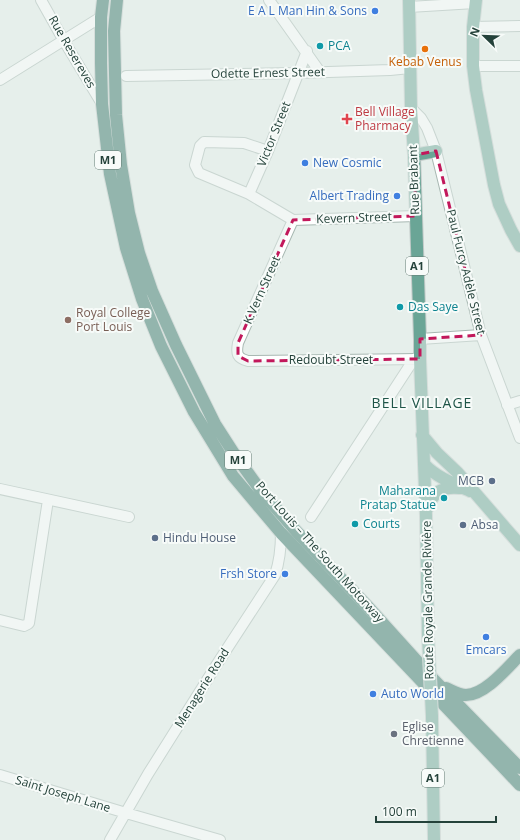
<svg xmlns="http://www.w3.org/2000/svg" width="520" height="840" font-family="'Open Sans',sans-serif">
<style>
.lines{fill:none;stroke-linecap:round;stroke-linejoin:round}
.minor-casing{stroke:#a8b8b2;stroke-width:12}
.major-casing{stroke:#c2cac8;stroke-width:14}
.highway-casing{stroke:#c2cac8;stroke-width:14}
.minor{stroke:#fff;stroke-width:10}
.major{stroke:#6aa596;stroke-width:12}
.highway{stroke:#2f6f62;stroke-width:12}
.major-bridge-casing{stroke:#c2cac8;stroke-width:14;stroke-linecap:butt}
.major-bridge{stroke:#6aa596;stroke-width:12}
.marked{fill:none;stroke:#c2185b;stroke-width:3;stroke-dasharray:8 5;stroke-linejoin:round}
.shop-dot{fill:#3f7fe0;stroke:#f7fbf9;stroke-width:1.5}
.culture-dot{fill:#0f9aa8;stroke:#f7fbf9;stroke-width:1.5}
.food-dot{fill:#e8710a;stroke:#f7fbf9;stroke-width:1.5}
.health-dot{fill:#e0444e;stroke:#f7fbf9;stroke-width:1.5}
.education-dot{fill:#8d6e63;stroke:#f7fbf9;stroke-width:1.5}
.service-dot{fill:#5c6f8a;stroke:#f7fbf9;stroke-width:1.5}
.worship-dot{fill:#6b7280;stroke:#f7fbf9;stroke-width:1.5}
.labels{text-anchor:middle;stroke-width:4;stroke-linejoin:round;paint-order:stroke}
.shield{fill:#f7fbf9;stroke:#637a73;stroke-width:1}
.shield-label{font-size:11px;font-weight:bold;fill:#24423a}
.shop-label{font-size:12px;fill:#366cbe;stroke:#f7fbf9;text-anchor:end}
.culture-label{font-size:12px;fill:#0d838f;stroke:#f7fbf9;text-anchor:start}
.street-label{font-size:12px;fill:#24423a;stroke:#f7fbf9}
.food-label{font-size:12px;fill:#c56008;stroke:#f7fbf9}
.health-label{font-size:12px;fill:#be3a42;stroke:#f7fbf9;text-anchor:start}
.education-label{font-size:12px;fill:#785e54;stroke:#f7fbf9;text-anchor:start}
.service-label{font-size:12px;fill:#4e5e75;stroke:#f7fbf9;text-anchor:start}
.worship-label{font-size:12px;fill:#5b616d;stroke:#f7fbf9;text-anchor:start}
.quarter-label{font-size:14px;letter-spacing:1px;fill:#1f5548;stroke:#f7fbf9}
</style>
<rect width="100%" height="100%" fill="#e6efeb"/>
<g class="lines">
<g class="minor-casing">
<path id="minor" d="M 41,0 L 64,41 L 102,104
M 269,0 L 320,72
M 409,7 L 475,3
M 473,27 L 520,26
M 473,66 L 520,66
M 126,76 L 298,73 L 390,70 L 410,68
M 0,80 L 101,17
M 411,108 L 421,118 L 427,128 L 436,151 L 481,335 L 520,438
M 268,151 L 244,143 L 204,142 L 200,146 L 195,165 L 199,173 L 249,194 L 293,220
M 249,194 L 268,151 L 307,51
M 293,220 L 238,343 C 236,354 237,358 248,361 L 420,359
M 293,220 L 416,216
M 420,339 L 481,335
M 507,405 L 520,401
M 0,489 L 129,517
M 311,517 L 414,359
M 0,620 L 24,626 L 28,624 L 29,623 L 48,500
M 0,775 L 126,813 L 220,840
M 110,840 L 148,774 L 219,661 L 275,575 C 280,560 281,549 281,533"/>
</g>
<g class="major-casing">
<path id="major" d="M 409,0 L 411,108 L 414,155 L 420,339 L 420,359 L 426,516 L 428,636
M 476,0 L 473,27 L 473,66 L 476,90 L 494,185 L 499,204 L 511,230 L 520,246
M 414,155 L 436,151
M 422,435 L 437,453 L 457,472 L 520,545
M 424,464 C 436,477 454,484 470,491
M 427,509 C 433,492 442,486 460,488
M 432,716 L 434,840"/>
</g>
<g class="highway-casing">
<path id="highway" d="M 103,0 L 101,17 L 101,63 L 102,104 L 110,174 L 126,248 L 142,299 L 161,346 L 194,412 L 233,476 L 281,533 L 520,785
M 117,0 L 114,31 L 116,115 L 121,165 L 129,213 L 139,253 L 152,291 L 176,345 L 215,424 L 233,452 L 261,491 L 296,531 L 370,609 L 435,681 L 520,768
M 446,688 C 453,691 459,695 466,695 C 485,695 507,668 520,655"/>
</g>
<use href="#minor" class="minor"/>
<use href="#major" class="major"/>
<use href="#highway" class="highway"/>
<g class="major-bridge-casing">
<path id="major-bridge" d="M 428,636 L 432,716"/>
</g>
<use href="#major-bridge" class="major-bridge"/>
</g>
<path d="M0 0H520V840H0ZM 436,151 L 481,335 L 420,339 L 420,359 L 248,361 L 238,356 L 238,343 L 293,220 L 416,216 L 414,155 Z" fill="#e6efeb" fill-opacity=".55" fill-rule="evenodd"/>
<path class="marked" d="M 436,151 L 481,335 L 420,339 L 420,359 L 248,361 L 238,356 L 238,343 L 293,220 L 416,216 L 414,155 Z"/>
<g class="shop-dot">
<circle cx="375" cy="11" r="4"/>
<circle cx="305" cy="163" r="4"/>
<circle cx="397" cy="196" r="4"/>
<circle cx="285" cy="574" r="4"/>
<circle cx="486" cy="637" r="4"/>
<circle cx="373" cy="694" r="4"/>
</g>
<g class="culture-dot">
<circle cx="320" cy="46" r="4"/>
<circle cx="400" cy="307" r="4"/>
<circle cx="444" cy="498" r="4"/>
<circle cx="355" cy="524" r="4"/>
</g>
<circle class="food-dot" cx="425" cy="49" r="4"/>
<path class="health-dot" d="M345 113h4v4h4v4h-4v4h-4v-4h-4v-4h4z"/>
<circle class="education-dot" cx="68" cy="320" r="4"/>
<g class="service-dot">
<circle cx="492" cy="481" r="4"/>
<circle cx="463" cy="525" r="4"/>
<circle cx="155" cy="538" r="4"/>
</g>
<circle class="worship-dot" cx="394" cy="734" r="4"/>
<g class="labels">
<g class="shield">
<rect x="95" y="151" width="26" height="18" rx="3"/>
<rect x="406" y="257" width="22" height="18" rx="3"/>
<rect x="225" y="451" width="26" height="18" rx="3"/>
<rect x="422" y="769" width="22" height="18" rx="3"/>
</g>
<g class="shield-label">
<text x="108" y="164">M1</text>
<text x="417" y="270">A1</text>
<text x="238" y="464">M1</text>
<text x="433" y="782">A1</text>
</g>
<g class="shop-label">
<text x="367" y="15">E A L Man Hin &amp; Sons</text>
<text x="313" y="167" text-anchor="start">New Cosmic</text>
<text x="389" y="200">Albert Trading</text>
<text x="277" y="578">Frsh Store</text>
<text x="486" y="654" text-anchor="middle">Emcars</text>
<text x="381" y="698" text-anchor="start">Auto World</text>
</g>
<g class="culture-label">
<text x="328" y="50">PCA</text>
<text x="408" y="311">Das Saye</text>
<text x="436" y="495" text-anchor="end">Maharana<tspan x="436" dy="14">Pratap Statue</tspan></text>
<text x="363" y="528">Courts</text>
</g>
<g class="street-label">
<text transform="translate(72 52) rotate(60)" y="4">Rue Resereves</text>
<text transform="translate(268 73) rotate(-1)" y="4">Odette Ernest Street</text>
<text transform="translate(274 134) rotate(-68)" y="4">Victor Street</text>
<text transform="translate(414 180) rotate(-92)" y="4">Rue Brabant</text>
<text transform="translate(354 218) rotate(-2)" y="4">Kevern Street</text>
<text transform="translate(466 272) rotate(76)" y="4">Paul Furcy Adèle Street</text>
<text transform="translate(262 290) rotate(-66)" y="4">K.Vern Street</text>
<text x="331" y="364">Redoubt Street</text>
<text transform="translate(320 552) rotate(48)" y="4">Port Louis – The South Motorway</text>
<text transform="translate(428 600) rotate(-91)" y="4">Route Royale Grande Rivière</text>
<text transform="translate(202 688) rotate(-58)" y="4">Menagerie Road</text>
<text transform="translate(63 794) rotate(17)" y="4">Saint Joseph Lane</text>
</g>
<g class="food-label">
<text x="425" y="66">Kebab Venus</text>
</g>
<g class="health-label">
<text x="355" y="116">Bell Village<tspan x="355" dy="14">Pharmacy</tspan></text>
</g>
<g class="education-label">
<text x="76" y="317">Royal College<tspan x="76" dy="14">Port Louis</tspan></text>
</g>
<g class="service-label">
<text x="484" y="485" text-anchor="end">MCB</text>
<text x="471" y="529">Absa</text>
<text x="163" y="542">Hindu House</text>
</g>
<g class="worship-label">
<text x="402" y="731">Eglise<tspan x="402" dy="14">Chretienne</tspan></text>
</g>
<g class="quarter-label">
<text x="422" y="408">BELL VILLAGE</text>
</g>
</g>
<g transform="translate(484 36) rotate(293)" stroke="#f7fbf9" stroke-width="3" paint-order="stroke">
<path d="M0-3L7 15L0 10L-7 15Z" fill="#24423a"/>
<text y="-6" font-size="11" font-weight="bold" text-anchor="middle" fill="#24423a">N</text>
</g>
<path d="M376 816v6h120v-6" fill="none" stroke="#24423a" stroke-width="2"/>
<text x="382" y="816" font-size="12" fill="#24423a" stroke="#f7fbf9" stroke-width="3" paint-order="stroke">100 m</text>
</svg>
